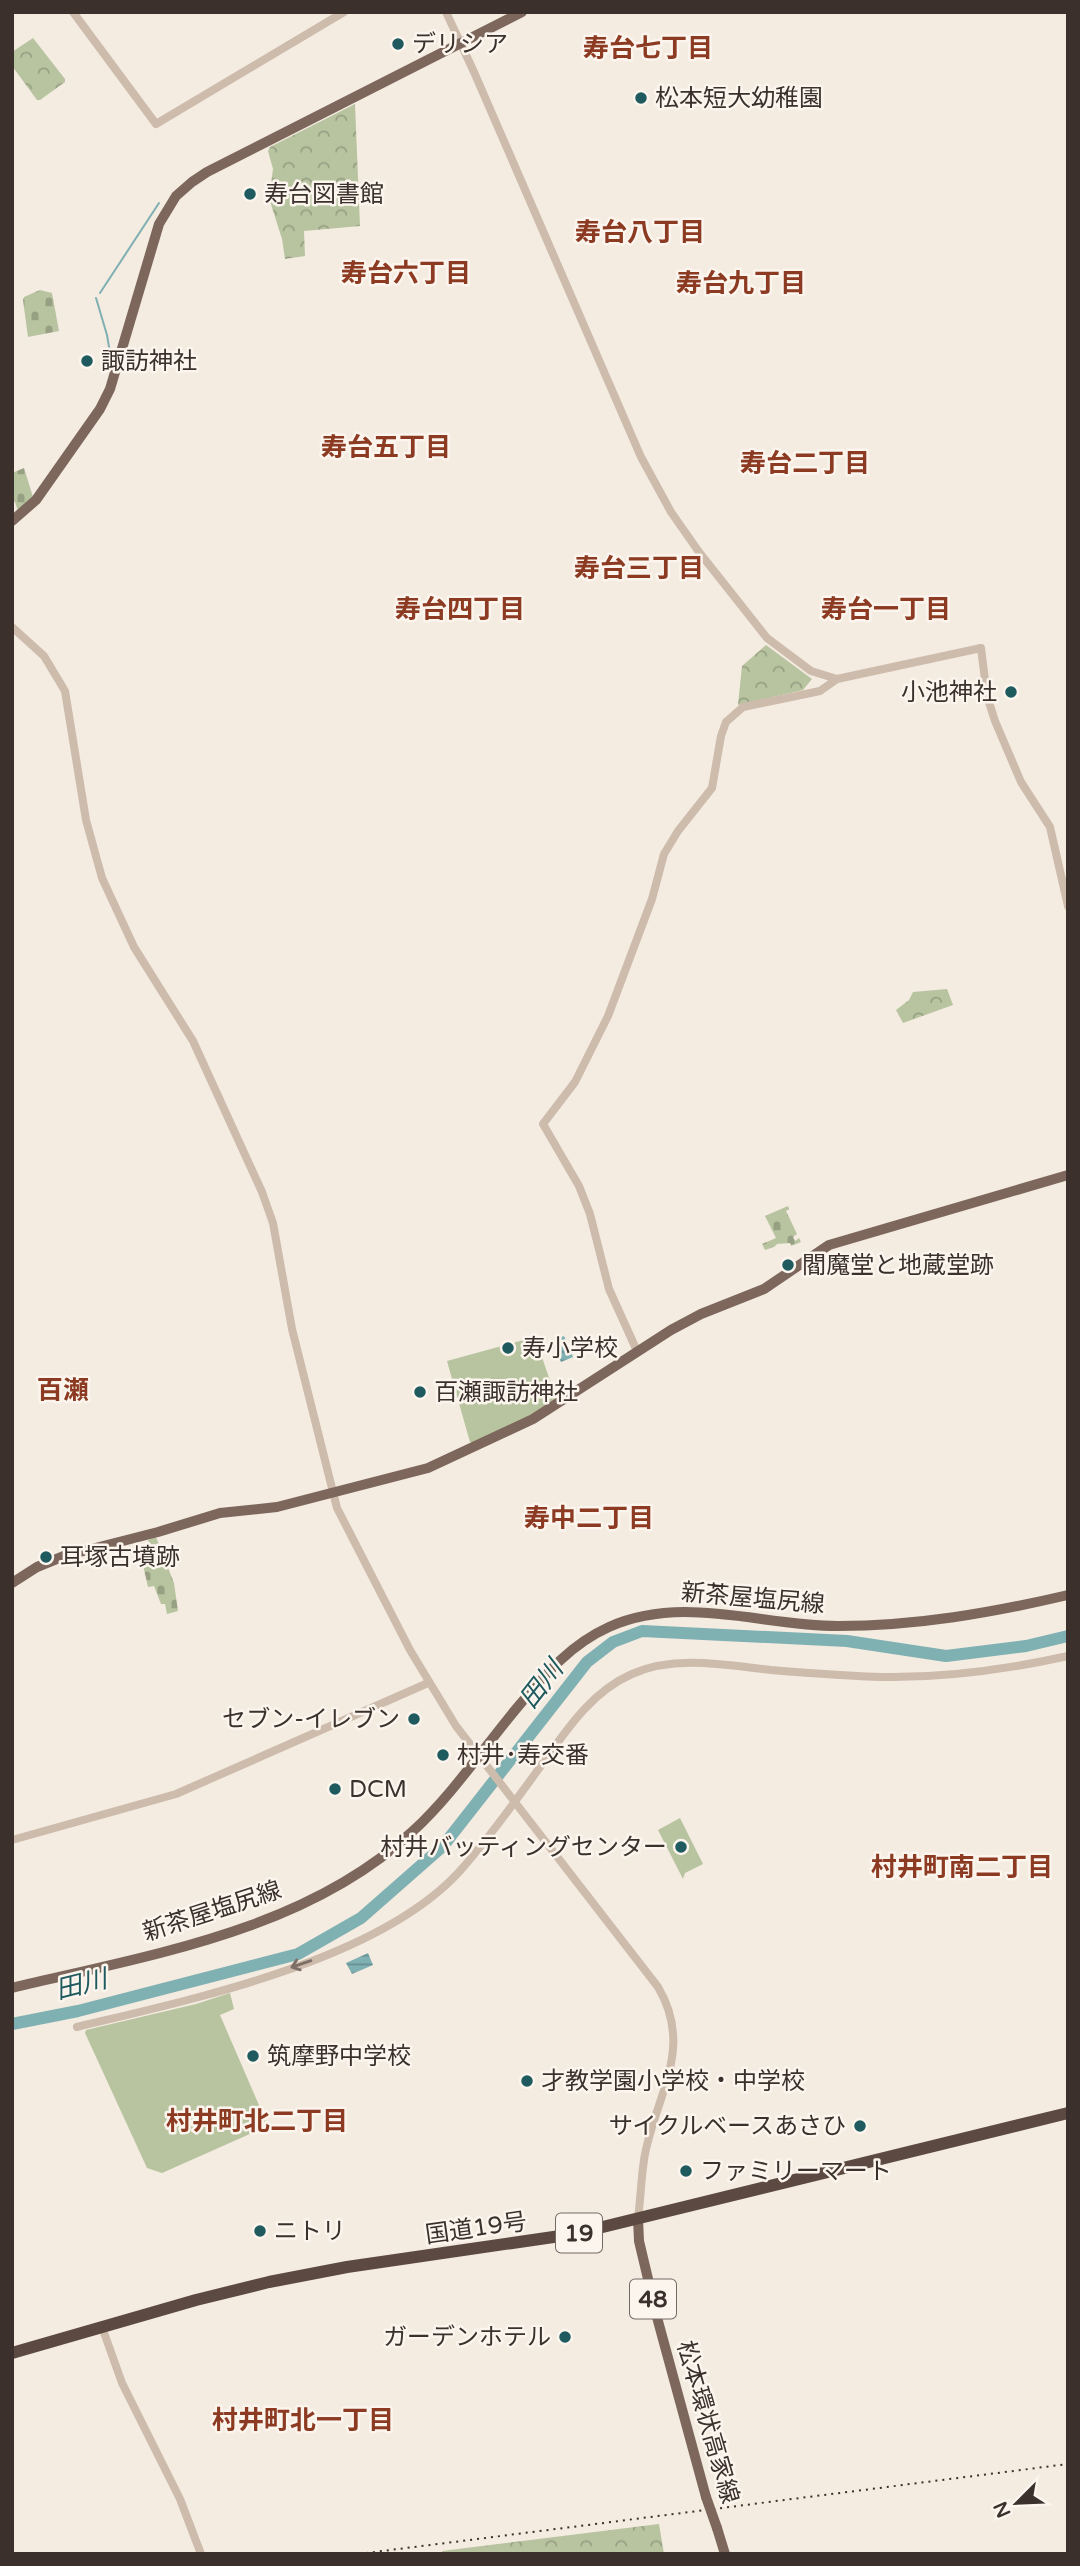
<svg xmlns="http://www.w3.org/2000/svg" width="1080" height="2566" font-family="'Varela Round','Noto Sans JP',sans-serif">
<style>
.grass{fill:#b8c4a0}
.forest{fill:url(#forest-crowns)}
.cemetery{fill:url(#cemetery-stones)}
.water{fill:url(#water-rules)}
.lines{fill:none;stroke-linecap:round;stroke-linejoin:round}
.stream{stroke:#7fb0b2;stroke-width:2}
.river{stroke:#7fb0b2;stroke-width:12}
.minor{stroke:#cdbbac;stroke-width:8}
.major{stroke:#7d675c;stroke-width:10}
.highway{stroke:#5c4a42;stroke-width:12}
.rail{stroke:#3b302b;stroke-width:2;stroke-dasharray:2 5;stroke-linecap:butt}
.major-bridge{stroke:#7d675c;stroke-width:10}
.oneway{stroke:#7d6f65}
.poi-dot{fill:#1f5a5e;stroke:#fbf5ee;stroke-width:2.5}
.labels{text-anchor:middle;stroke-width:5;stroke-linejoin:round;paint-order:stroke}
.shield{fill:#fbf5ee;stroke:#756b66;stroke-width:2}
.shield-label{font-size:23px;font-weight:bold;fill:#3b302b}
.poi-label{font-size:24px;fill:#3b302b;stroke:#fbf5ee;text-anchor:start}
.street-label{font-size:24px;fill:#3b302b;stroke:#fbf5ee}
.neighbourhood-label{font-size:26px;font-weight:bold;fill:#8c3b22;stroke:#fbf5ee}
.water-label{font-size:26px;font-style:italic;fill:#1f5a5e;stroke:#fbf5ee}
</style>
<defs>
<pattern id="forest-crowns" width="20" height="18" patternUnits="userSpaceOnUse" patternTransform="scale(1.75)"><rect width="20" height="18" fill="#b8c4a0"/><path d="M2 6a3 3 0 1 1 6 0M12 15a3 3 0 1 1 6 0" fill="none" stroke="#97a083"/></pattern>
<pattern id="cemetery-stones" width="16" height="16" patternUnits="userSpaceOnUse" patternTransform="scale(1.75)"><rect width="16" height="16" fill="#b8c4a0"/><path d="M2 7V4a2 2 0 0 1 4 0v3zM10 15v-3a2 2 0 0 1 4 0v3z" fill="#97a083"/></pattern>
<pattern id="water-rules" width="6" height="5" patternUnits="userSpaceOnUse" patternTransform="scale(1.75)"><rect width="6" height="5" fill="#7fb0b2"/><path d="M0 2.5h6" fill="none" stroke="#699091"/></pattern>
</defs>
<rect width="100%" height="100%" fill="#f4ebe1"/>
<path class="grass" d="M 535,1337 L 557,1401 L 517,1425 L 473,1443 L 470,1442 L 447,1361 Z
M 680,1818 L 703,1864 L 685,1873 L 683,1879 L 658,1830 Z
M 230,1993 L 234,2009 L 220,2015 L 268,2126 L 162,2173 L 147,2168 L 85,2033 L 86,2030 L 196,2004 Z"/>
<path class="forest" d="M 33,38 L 65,79 L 65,82 L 40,100 L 37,100 L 12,66 L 12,52 Z
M 355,104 L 360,226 L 304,231 L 305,256 L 285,259 L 282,239 L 269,198 L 273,169 L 268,151 L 270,147 Z
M 766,645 L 812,679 L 803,690 L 738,705 L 742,666 Z
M 947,989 L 953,1005 L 903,1023 L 896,1010 L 909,1000 L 913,992 Z
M 659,2524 L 664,2554 L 443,2554 L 442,2551 Z"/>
<path class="cemetery" d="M 40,290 L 52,293 L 59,331 L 28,337 L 23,300 L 24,297 Z
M 24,468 L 33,497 L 18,511 L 15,502 L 12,501 L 12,473 Z
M 788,1206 L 789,1209 L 786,1211 L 797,1234 L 793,1237 L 795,1241 L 799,1238 L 801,1242 L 791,1246 L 790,1243 L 777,1244 L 774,1247 L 765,1250 L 762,1244 L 776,1238 L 765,1216 Z
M 156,1537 L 174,1583 L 178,1611 L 167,1614 L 165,1604 L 161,1604 L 154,1586 L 148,1587 L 140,1552 L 151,1549 L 148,1540 Z"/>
<path class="water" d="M 564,1336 L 573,1357 L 561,1362 L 552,1341 Z
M 368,1953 L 373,1965 L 352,1974 L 346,1963 Z"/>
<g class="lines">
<path class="stream" d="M 100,293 L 159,203
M 96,298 L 107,335 L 112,365"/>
<path class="river" d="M 12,2024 L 78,2011 L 298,1954 L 361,1918 L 443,1846 L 587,1662 L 613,1642 L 642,1631 L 847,1641 L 946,1656 L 1026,1646 L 1068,1636"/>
<path class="minor" d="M 73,12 L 156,124 L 344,12
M 446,12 L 474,72 L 641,457 L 671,512 L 699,552 L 767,638 L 811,671 L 837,679
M 12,627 L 44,656 L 65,691 L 86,820 L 102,878 L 134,947 L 193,1041 L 262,1192 L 273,1223 L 292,1329 L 337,1508 L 410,1650 L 456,1726 L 658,1987 C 694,2048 657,2093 645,2154 C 641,2175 641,2197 638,2218
M 637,1351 L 609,1289 L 590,1214 L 579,1186 L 543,1124 L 575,1082 L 608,1016 L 652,899 L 664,854 L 678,831 L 712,788 L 721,736 L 726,722 L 743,707 L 820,691 L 837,679 L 981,648 L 987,696 L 995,721 L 1021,782 L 1050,827 L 1068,906
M 12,1840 L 176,1794 L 428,1683
M 77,2027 C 193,1999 377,1961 459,1872 C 487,1841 511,1807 535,1774 C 562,1737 588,1693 632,1674 C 675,1655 725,1665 771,1670 C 808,1673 846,1676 883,1677 C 944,1678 1009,1669 1068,1656
M 102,2327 L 122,2383 L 180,2499 L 201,2554"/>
<path class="major" d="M 12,521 L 36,500 L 100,409 L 110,389 L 159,224 L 176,196 L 192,182 L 207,172 L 522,12
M 12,1583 L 37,1567 L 64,1556 L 158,1532 L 220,1513 L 277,1507 L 428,1468 L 533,1419 L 671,1330 L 701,1314 L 764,1289 L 829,1245 L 1068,1175
M 12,1988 C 149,1955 306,1931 413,1831 C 452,1795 482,1750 516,1709 C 544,1676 569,1645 609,1627 C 683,1594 761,1626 838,1626 C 916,1626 991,1613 1068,1595
M 638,2218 L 639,2241 L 658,2321 L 706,2497
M 717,2528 L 725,2554"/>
<path class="highway" d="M 12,2353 L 196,2300 L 269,2282 L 347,2267 L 574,2234 L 1068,2113"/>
<path class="rail" d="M 359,2554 L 1068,2464"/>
<path class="major-bridge" d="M 706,2497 L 717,2528"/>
</g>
<defs><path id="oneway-shaft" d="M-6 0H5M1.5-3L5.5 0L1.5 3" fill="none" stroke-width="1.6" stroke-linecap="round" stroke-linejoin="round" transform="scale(1.75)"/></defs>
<use class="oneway" href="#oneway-shaft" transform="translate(301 1964) rotate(161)"/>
<g class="poi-dot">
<circle cx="398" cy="44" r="7"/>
<circle cx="641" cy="98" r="7"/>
<circle cx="250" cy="194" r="7"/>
<circle cx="87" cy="361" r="7"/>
<circle cx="1011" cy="692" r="7"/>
<circle cx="788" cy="1265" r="7"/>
<circle cx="508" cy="1348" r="7"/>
<circle cx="420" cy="1392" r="7"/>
<circle cx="46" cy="1557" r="7"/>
<circle cx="414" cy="1719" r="7"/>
<circle cx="443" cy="1755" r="7"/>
<circle cx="335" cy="1789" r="7"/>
<circle cx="681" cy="1847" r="7"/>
<circle cx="253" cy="2056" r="7"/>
<circle cx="527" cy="2081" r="7"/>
<circle cx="860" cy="2126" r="7"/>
<circle cx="686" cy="2171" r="7"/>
<circle cx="260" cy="2231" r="7"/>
<circle cx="565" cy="2337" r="7"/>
</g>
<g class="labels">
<g class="shield">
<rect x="556" y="2213.5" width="46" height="39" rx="5"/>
<rect x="630" y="2279.5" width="46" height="39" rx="5"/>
</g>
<g class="shield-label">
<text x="579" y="2241">19</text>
<text x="653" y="2307">48</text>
</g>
<g class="poi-label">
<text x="412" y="52">デリシア</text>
<text x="655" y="106">松本短大幼稚園</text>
<text x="264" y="202">寿台図書館</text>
<text x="101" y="369">諏訪神社</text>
<text x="997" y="700" text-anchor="end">小池神社</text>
<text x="802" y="1273">閻魔堂と地蔵堂跡</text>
<text x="522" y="1356">寿小学校</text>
<text x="434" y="1400">百瀬諏訪神社</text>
<text x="60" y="1565">耳塚古墳跡</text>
<text x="400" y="1727" text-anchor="end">セブン-イレブン</text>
<text x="457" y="1763">村井･寿交番</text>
<text x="349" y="1797">DCM</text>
<text x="667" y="1855" text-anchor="end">村井バッティングセンター</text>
<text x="267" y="2064">筑摩野中学校</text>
<text x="541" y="2089">才教学園小学校・中学校</text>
<text x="846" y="2134" text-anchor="end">サイクルベースあさひ</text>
<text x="700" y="2179">ファミリーマート</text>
<text x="274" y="2239">ニトリ</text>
<text x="551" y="2345" text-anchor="end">ガーデンホテル</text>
</g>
<g class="street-label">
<text transform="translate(753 1598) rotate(5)" y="8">新茶屋塩尻線</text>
<text transform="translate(212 1911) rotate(-18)" y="8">新茶屋塩尻線</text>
<text transform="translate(476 2228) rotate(-8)" y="8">国道19号</text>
<text transform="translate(708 2422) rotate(74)" y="8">松本環状高家線</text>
</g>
<g class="neighbourhood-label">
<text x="648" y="57">寿台七丁目</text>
<text x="640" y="241">寿台八丁目</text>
<text x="406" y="282">寿台六丁目</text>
<text x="741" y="292">寿台九丁目</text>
<text x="386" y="456">寿台五丁目</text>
<text x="805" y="472">寿台二丁目</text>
<text x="639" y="577">寿台三丁目</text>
<text x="460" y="618">寿台四丁目</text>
<text x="886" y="618">寿台一丁目</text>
<text x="63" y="1399">百瀬</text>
<text x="589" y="1527">寿中二丁目</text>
<text x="962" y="1876">村井町南二丁目</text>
<text x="257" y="2130">村井町北二丁目</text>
<text x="303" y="2429">村井町北一丁目</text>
</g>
<g class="water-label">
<text transform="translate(541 1684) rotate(-52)" y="9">田川</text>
<text transform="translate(81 1984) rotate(-14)" y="9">田川</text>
</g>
</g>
<rect width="1080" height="2566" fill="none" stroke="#3b302b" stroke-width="28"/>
<g transform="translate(1017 2503) rotate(246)" stroke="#fbf5ee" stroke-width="5" paint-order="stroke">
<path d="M0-5L12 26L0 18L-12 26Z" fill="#3b302b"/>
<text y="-10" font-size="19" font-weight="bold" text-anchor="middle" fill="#3b302b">N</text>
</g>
</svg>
